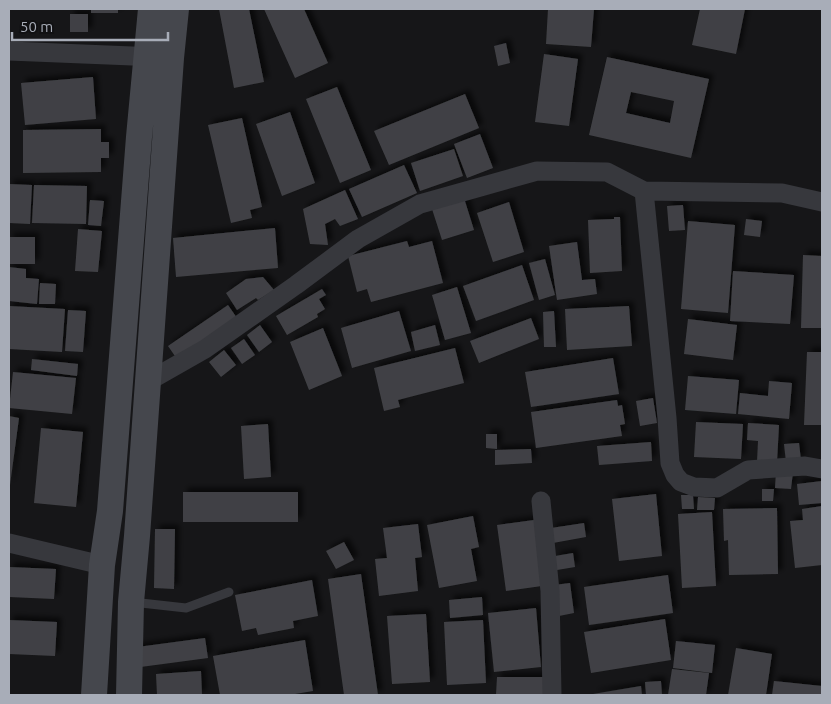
<svg xmlns="http://www.w3.org/2000/svg" width="831" height="704" font-family="Ubuntu,sans-serif">
<style>
.building{fill:#404145;fill-rule:evenodd;filter:url(#shadow)}
.lines{fill:none;stroke-linecap:round;stroke-linejoin:round}
.lane{stroke:#37383d;stroke-width:9}
.street{stroke:#37383d;stroke-width:19}
.secondary{stroke:#45474d;stroke-width:26}
</style>
<defs>
<filter id="shadow"><feDropShadow dx="4.5" dy="-4.5" stdDeviation="2.5" flood-color="#0009"/></filter>
</defs>
<rect width="100%" height="100%" fill="#161618"/>
<path class="building" d="M 91,9 L 118,9 L 118,13 L 91,13 Z
M 219,9 L 249,9 L 264,82 L 234,88 Z
M 264,9 L 304,9 L 328,63 L 295,78 Z
M 548,9 L 594,9 L 591,47 L 546,44 Z
M 700,9 L 745,9 L 736,54 L 692,45 Z
M 70,14 L 88,14 L 88,32 L 70,32 Z
M 506,43 L 510,63 L 498,66 L 494,46 Z
M 544,54 L 578,59 L 569,126 L 535,122 Z
M 607,57 L 709,79 L 691,158 L 589,135 ZM 631,92 L 674,101 L 670,123 L 626,113 Z
M 93,77 L 96,119 L 25,125 L 21,83 Z
M 337,87 L 371,170 L 340,183 L 306,99 Z
M 465,94 L 479,128 L 389,165 L 374,131 Z
M 290,112 L 315,183 L 282,196 L 256,124 Z
M 242,118 L 262,207 L 250,210 L 252,218 L 231,223 L 208,125 Z
M 101,129 L 101,142 L 109,142 L 109,158 L 101,158 L 101,172 L 23,173 L 23,130 Z
M 480,134 L 493,168 L 467,178 L 454,144 Z
M 454,149 L 463,176 L 420,191 L 411,163 Z
M 404,165 L 417,193 L 362,217 L 349,189 Z
M 9,184 L 32,185 L 30,224 L 9,223 Z
M 34,185 L 87,186 L 86,224 L 32,223 Z
M 345,190 L 358,219 L 340,226 L 335,219 L 325,224 L 328,245 L 310,244 L 303,209 Z
M 464,198 L 474,230 L 442,240 L 432,209 Z
M 90,200 L 104,201 L 101,226 L 88,225 Z
M 509,202 L 524,252 L 493,262 L 477,213 Z
M 683,205 L 685,230 L 669,231 L 667,206 Z
M 614,217 L 620,217 L 622,271 L 590,273 L 588,220 L 614,219 Z
M 746,219 L 762,221 L 760,237 L 744,235 Z
M 688,221 L 735,225 L 728,313 L 681,309 Z
M 275,228 L 278,268 L 176,277 L 173,238 Z
M 78,229 L 102,231 L 98,272 L 75,271 Z
M 9,237 L 35,237 L 35,264 L 9,264 Z
M 407,241 L 409,247 L 432,241 L 443,283 L 371,302 L 367,289 L 357,292 L 348,256 Z
M 577,242 L 582,280 L 595,279 L 597,294 L 557,300 L 549,246 Z
M 803,255 L 822,256 L 822,328 L 801,328 Z
M 545,259 L 555,295 L 539,300 L 529,263 Z
M 522,265 L 534,300 L 476,321 L 463,286 Z
M 9,267 L 26,269 L 26,278 L 39,279 L 37,304 L 9,301 Z
M 733,271 L 794,275 L 790,324 L 730,321 Z
M 263,277 L 274,290 L 258,300 L 256,298 L 237,310 L 226,293 L 246,279 Z
M 40,283 L 56,284 L 55,304 L 39,304 Z
M 457,287 L 471,333 L 445,340 L 432,295 Z
M 322,289 L 326,295 L 319,299 L 325,309 L 317,314 L 318,317 L 287,335 L 276,316 Z
M 228,305 L 237,318 L 177,359 L 168,346 Z
M 9,306 L 65,309 L 62,352 L 9,349 Z
M 629,306 L 632,346 L 567,350 L 565,309 Z
M 68,310 L 86,311 L 83,352 L 65,351 Z
M 399,311 L 411,351 L 352,368 L 341,328 Z
M 554,311 L 556,347 L 544,347 L 543,312 Z
M 531,318 L 539,339 L 479,363 L 470,341 Z
M 688,319 L 737,325 L 733,360 L 684,354 Z
M 260,325 L 272,342 L 259,352 L 247,335 Z
M 435,325 L 440,345 L 415,351 L 411,332 Z
M 323,328 L 342,376 L 309,390 L 290,342 Z
M 244,339 L 255,355 L 242,364 L 231,348 Z
M 455,348 L 464,383 L 398,400 L 400,407 L 384,411 L 374,368 Z
M 224,350 L 236,365 L 221,377 L 209,362 Z
M 807,352 L 822,352 L 822,425 L 804,425 Z
M 613,358 L 619,394 L 531,407 L 525,372 Z
M 32,359 L 78,364 L 77,376 L 31,370 Z
M 13,372 L 76,378 L 72,414 L 9,408 Z
M 688,376 L 739,380 L 736,414 L 685,410 Z
M 769,381 L 792,383 L 789,419 L 738,414 L 740,393 L 768,396 Z
M 653,398 L 657,423 L 640,426 L 636,401 Z
M 617,400 L 618,406 L 622,405 L 625,424 L 620,425 L 622,436 L 536,448 L 531,412 Z
M 9,416 L 19,418 L 10,485 L 9,485 Z
M 696,422 L 743,424 L 741,459 L 694,457 Z
M 748,423 L 779,425 L 777,462 L 757,462 L 758,441 L 747,440 Z
M 268,424 L 271,477 L 244,479 L 241,426 Z
M 41,428 L 83,432 L 76,507 L 34,503 Z
M 486,434 L 497,434 L 497,449 L 486,448 Z
M 651,442 L 652,461 L 599,465 L 597,446 Z
M 799,443 L 801,460 L 786,462 L 784,444 Z
M 531,449 L 532,463 L 495,465 L 495,450 Z
M 776,471 L 793,472 L 791,489 L 775,488 Z
M 822,481 L 822,503 L 799,505 L 797,484 Z
M 762,489 L 774,489 L 773,501 L 762,501 Z
M 183,492 L 298,492 L 298,522 L 183,522 Z
M 656,494 L 662,556 L 619,561 L 612,499 Z
M 681,495 L 693,495 L 694,509 L 682,509 Z
M 698,497 L 715,498 L 714,510 L 697,510 Z
M 822,506 L 822,565 L 795,568 L 790,521 L 803,520 L 802,509 Z
M 777,508 L 778,574 L 729,575 L 728,540 L 724,541 L 723,509 Z
M 712,512 L 716,586 L 682,588 L 678,514 Z
M 473,516 L 479,547 L 471,549 L 477,581 L 439,588 L 427,525 Z
M 534,520 L 542,586 L 506,591 L 497,525 Z
M 584,523 L 586,537 L 553,543 L 551,528 Z
M 418,524 L 422,557 L 415,558 L 418,591 L 379,596 L 375,559 L 387,558 L 383,528 Z
M 155,529 L 175,529 L 174,589 L 154,588 Z
M 344,542 L 354,560 L 336,569 L 326,551 Z
M 573,553 L 575,567 L 557,570 L 555,556 Z
M 9,567 L 56,569 L 54,599 L 9,597 Z
M 361,574 L 378,695 L 344,695 L 328,579 Z
M 668,575 L 673,613 L 589,625 L 584,587 Z
M 312,580 L 318,616 L 293,621 L 294,628 L 258,635 L 256,628 L 242,631 L 235,595 Z
M 570,583 L 574,613 L 559,616 L 554,585 Z
M 482,597 L 483,615 L 450,618 L 449,600 Z
M 536,608 L 541,667 L 494,672 L 488,613 Z
M 426,614 L 430,682 L 392,684 L 387,616 Z
M 665,619 L 671,660 L 591,673 L 584,632 Z
M 9,620 L 57,622 L 55,656 L 9,654 Z
M 483,620 L 486,683 L 447,685 L 444,622 Z
M 205,638 L 208,658 L 133,668 L 130,648 Z
M 305,640 L 313,691 L 289,695 L 220,695 L 213,656 Z
M 676,641 L 715,645 L 712,673 L 673,668 Z
M 736,648 L 772,654 L 766,695 L 728,695 Z
M 672,669 L 709,673 L 706,695 L 668,695 Z
M 201,671 L 202,695 L 157,695 L 156,674 Z
M 497,677 L 546,677 L 546,695 L 496,695 Z
M 661,681 L 662,695 L 646,695 L 645,682 Z
M 774,681 L 822,686 L 822,695 L 772,695 Z
M 641,686 L 642,695 L 594,695 L 593,694 Z"/>
<g class="lines">
<path class="lane" d="M 132,602 L 186,608 L 229,592"/>
<path class="street" d="M 9,51 L 157,57
M 644,191 L 667,418 L 670,463 L 675,475 L 681,482 L 694,487 L 717,488 L 748,470 L 805,466 L 822,469
M 147,382 L 205,349 L 296,285 L 358,239 L 420,204 L 537,171 L 607,172 L 644,191 L 782,193 L 822,202
M 541,501 L 550,591 L 552,695
M 9,543 L 102,565"/>
<path class="secondary" d="M 94,695 L 102,565 L 110,511 L 139,137 L 151,9
M 129,695 L 131,602 L 137,536 L 171,58 L 176,9"/>
</g>
<rect width="831" height="704" fill="none" stroke="#a8adb8" stroke-width="20"/>
<path d="M12 32v8h156v-8" fill="none" stroke="#a8adb8" stroke-width="2.5"/>
<text x="20" y="32" font-size="15" fill="#a8adb8" stroke="#111113" stroke-width="4" paint-order="stroke">50 m</text>
</svg>
